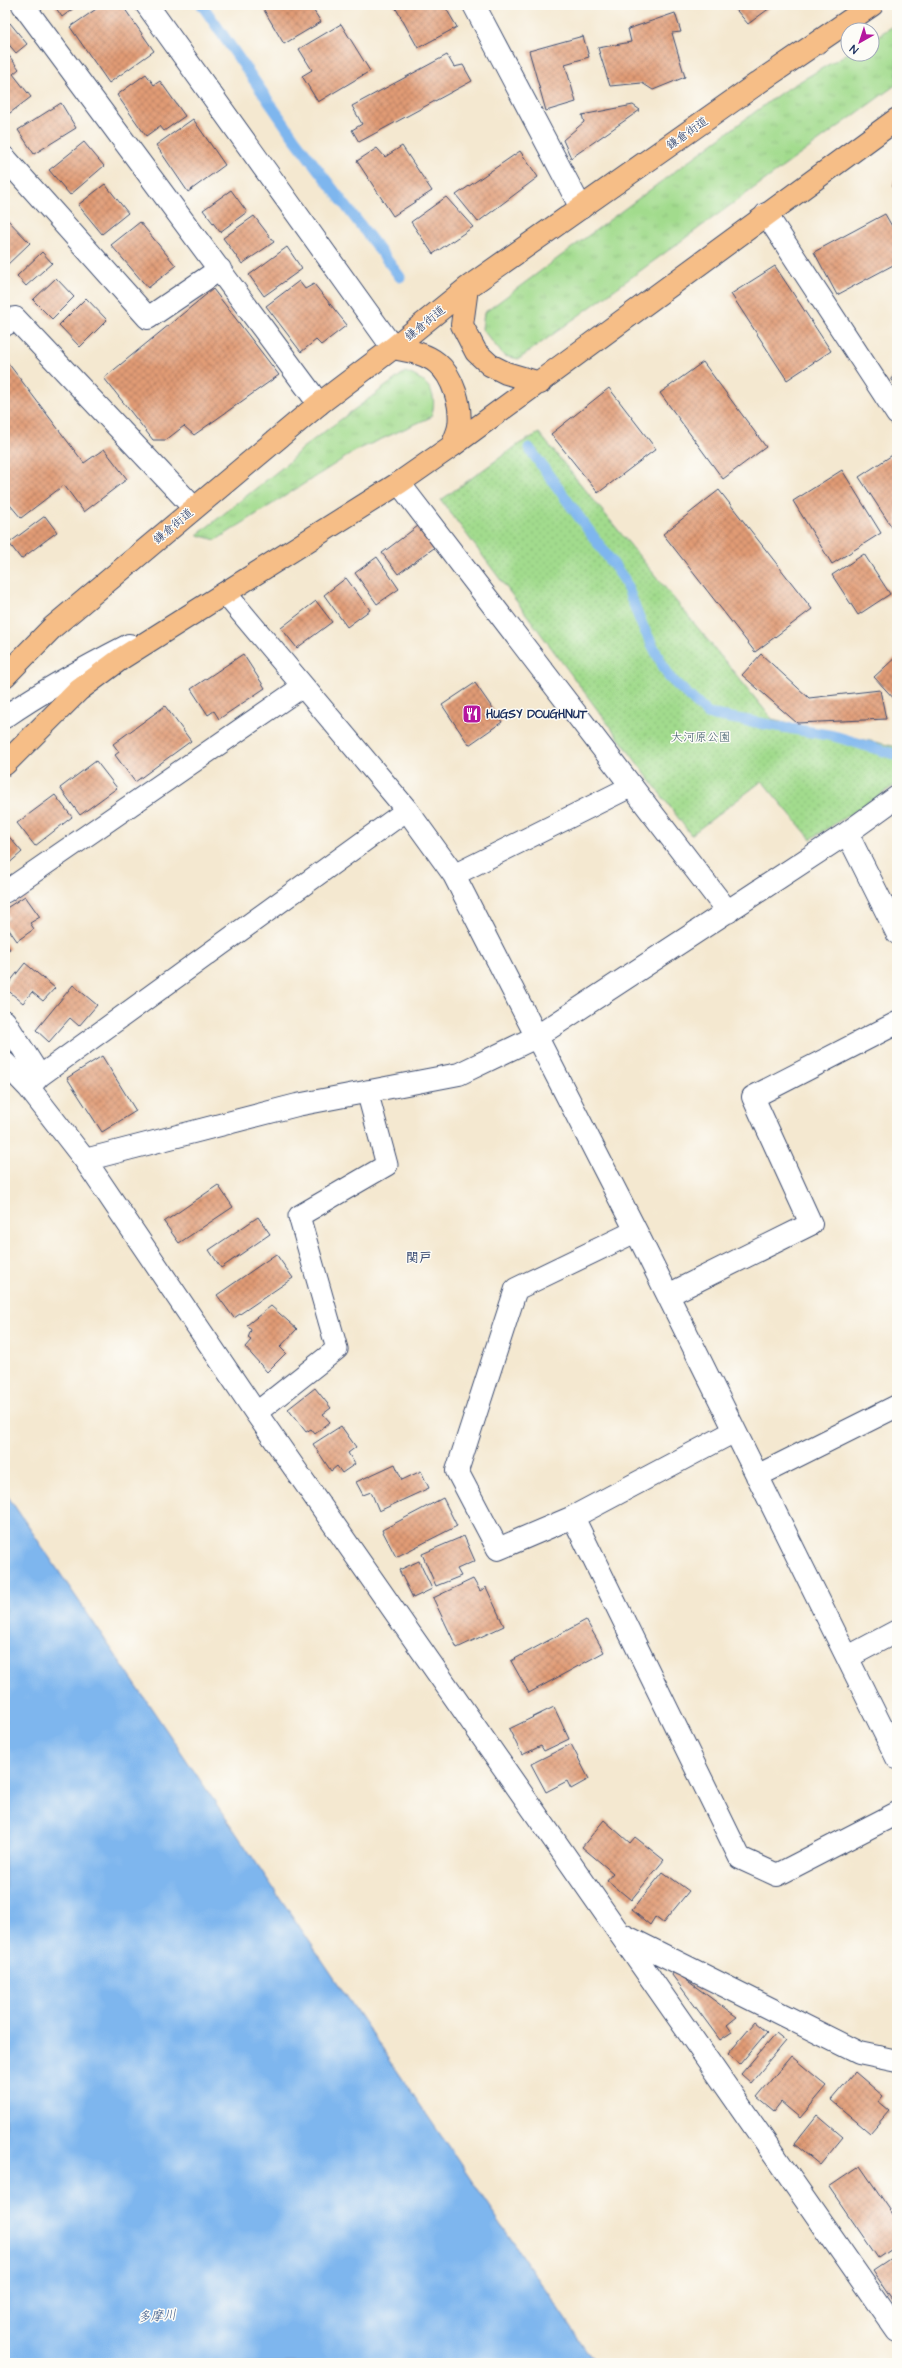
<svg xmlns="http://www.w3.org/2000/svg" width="902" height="2368" font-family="'Architects Daughter','Klee One',sans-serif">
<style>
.grass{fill:url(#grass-tufts);stroke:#5e8576}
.park{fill:url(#park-dots);stroke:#5e8576}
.water{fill:#7eb6ee;stroke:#4c72a6}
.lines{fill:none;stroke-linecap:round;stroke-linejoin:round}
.stream{stroke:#7eb6ee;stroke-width:11}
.building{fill:url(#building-cross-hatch)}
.lane-casing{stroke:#3c4b6f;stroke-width:23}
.street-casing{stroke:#3c4b6f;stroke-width:24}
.primary-casing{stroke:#3c4b6f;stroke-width:24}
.lane{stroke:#fff;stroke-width:21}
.street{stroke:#fff;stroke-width:22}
.primary{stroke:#f6be87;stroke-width:22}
.labels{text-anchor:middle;stroke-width:3;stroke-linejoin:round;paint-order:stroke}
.street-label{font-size:12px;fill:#1b2f5e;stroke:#fdfcf7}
.poi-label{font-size:12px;font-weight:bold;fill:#1b2f5e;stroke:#fdfcf7;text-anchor:start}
.park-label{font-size:12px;fill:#3d5a6a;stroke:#fdfcf7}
.neighbourhood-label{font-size:13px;font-weight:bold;fill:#1b2f5e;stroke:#fdfcf7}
.water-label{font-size:13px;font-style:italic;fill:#395889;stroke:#fdfcf7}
</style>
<defs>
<pattern id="grass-tufts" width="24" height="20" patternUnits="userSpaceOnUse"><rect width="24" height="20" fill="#a2db8d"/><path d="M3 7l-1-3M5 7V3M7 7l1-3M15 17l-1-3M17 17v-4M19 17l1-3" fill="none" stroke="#8bbc7c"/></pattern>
<pattern id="park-dots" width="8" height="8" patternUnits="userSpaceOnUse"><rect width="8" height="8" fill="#a2db8d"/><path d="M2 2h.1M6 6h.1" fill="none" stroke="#8bbc7c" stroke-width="1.8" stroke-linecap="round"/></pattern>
<pattern id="building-cross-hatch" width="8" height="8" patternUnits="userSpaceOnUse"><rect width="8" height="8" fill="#e19b75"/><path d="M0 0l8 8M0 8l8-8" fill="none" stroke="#b67f63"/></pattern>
</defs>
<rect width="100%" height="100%" fill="#fdfcf7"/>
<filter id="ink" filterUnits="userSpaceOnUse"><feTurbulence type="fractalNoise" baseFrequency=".025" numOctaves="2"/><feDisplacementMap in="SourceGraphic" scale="8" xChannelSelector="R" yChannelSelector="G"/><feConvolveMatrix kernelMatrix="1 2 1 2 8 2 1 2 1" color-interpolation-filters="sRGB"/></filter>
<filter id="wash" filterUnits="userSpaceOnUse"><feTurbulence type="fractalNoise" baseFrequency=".012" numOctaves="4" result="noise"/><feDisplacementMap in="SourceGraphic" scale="16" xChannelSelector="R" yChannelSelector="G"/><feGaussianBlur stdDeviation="0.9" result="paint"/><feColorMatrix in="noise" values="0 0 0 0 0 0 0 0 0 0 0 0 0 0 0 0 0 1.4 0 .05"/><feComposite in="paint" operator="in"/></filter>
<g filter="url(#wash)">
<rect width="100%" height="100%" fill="#f4e8d0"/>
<path class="grass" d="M 897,24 L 897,84 L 519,359 L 504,356 L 482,329 L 484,313 L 782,92 L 848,53 L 872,54 L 872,39 Z
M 405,372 C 428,380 439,393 431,417 L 357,450 L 216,540 L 197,535 L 288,463 L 301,449 Z"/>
<path class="park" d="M 539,433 L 772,719 L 897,747 L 897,784 L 811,839 L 762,781 L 691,835 L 441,500 L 519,444 Z"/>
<path class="water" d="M 5,1492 L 595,2363 L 5,2363 Z"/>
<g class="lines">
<path class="stream" d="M 202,5 L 294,138 L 400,277
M 529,448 L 624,579 L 642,625 L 669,677 L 708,714 L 834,736 L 897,755"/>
</g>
<g id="blocks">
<path class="building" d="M 54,5 L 78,5 L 62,17 Z
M 102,5 L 122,5 L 154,51 L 109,83 L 70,27 Z
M 261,5 L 310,5 L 321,22 L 284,44 Z
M 394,5 L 444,5 L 457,27 L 418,48 Z
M 732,5 L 774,5 L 748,24 Z
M 675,13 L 681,32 L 672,33 L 685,77 L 653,90 L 642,83 L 610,86 L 598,48 L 631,42 L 628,29 Z
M 10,23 L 27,44 L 16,53 L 5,40 L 5,27 Z
M 341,24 L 370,71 L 318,102 L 302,76 L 312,70 L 299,49 Z
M 583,36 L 589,57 L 565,64 L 576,102 L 546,111 L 529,51 Z
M 7,53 L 19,69 L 13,74 L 31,97 L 6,116 L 5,55 Z
M 447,55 L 454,67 L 463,65 L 472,81 L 359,142 L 352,130 L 362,124 L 352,106 Z
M 146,74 L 154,85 L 160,81 L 185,116 L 164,131 L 160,126 L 146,136 L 117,95 Z
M 61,103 L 76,128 L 34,154 L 18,130 Z
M 633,105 L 640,110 L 571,158 L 563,140 L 584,122 L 582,115 Z
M 193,119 L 225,165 L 188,192 L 156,145 Z
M 84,142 L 104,166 L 70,195 L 49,170 Z
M 402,146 L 432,191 L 393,216 L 357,161 L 377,148 L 385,157 Z
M 520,151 L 538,177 L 478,222 L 456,195 Z
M 897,177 L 897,187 L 893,187 L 894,180 Z
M 105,184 L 128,213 L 102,234 L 78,205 Z
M 231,190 L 247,212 L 220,232 L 203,210 Z
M 446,197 L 473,227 L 433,254 L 411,222 Z
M 885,214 L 897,235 L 897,263 L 837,295 L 814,252 Z
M 254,216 L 274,242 L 242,264 L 223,238 Z
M 5,217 L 30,243 L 5,267 Z
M 140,222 L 176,266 L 148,288 L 111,245 Z
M 287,247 L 302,269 L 264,296 L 249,275 Z
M 42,252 L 52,263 L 26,286 L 17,276 Z
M 775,266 L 831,351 L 787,380 L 731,294 Z
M 56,278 L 74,297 L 52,319 L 33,300 Z
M 299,281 L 305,289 L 314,284 L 347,325 L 321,345 L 316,340 L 301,352 L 266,306 Z
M 213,289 L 279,375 L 194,435 L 184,426 L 166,440 L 153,440 L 104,378 Z
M 86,298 L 107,320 L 80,347 L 59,325 Z
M 5,359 L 84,463 L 104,449 L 127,479 L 84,512 L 64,485 L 21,518 L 5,499 Z
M 703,362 L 766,447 L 723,479 L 660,393 Z
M 897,374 L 897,387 L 891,378 Z
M 609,388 L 656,449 L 598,493 L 551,434 Z
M 897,452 L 897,527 L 893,529 L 859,477 Z
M 842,470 L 881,533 L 832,564 L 793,501 Z
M 719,490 L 812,609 L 755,652 L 663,534 Z
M 45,516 L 57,532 L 21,559 L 9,543 Z
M 418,526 L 434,548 L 398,574 L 382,553 Z
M 864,554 L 890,594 L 858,615 L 832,575 Z
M 377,557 L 399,589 L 377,604 L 355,573 Z
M 346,578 L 370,610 L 347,627 L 324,595 Z
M 316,601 L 332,622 L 297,648 L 281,628 Z
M 243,654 L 265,688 L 219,719 L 214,711 L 208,715 L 191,689 Z
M 761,654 L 809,698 L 880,690 L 886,719 L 797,723 L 742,675 Z
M 897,656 L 897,702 L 874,677 Z
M 475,683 L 502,722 L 469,745 L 442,705 Z
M 165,706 L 191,741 L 135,782 L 115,755 L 119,752 L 113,744 Z
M 96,761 L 117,788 L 80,815 L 60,788 Z
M 55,795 L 72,817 L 35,846 L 17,823 Z
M 5,832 L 22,852 L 6,866 L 5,864 Z
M 25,896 L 40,917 L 30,923 L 34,929 L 17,941 L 5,924 L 5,921 L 9,918 L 5,909 Z
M 5,942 L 10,949 L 5,952 Z
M 25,963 L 55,988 L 43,1001 L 32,992 L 23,1003 L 5,988 Z
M 73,985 L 97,1005 L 79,1026 L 70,1018 L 49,1042 L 36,1030 Z
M 102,1056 L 136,1111 L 102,1132 L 67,1078 Z
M 218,1185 L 233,1207 L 179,1243 L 164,1222 Z
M 258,1217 L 270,1234 L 221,1268 L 209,1250 Z
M 276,1254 L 293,1278 L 234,1318 L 217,1295 Z
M 271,1306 L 297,1329 L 280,1347 L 286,1353 L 267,1372 L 245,1347 L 251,1340 L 248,1338 L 251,1330 L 247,1325 Z
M 315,1388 L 331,1408 L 323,1414 L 330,1422 L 315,1434 L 311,1429 L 306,1432 L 288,1409 Z
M 341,1426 L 356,1447 L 348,1453 L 355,1464 L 342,1473 L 337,1466 L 331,1471 L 313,1444 Z
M 395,1464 L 402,1480 L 421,1471 L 429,1488 L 379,1511 L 371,1492 L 363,1495 L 356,1482 Z
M 443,1498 L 457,1526 L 396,1557 L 382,1530 Z
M 464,1536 L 475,1561 L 457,1569 L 461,1576 L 436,1586 L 422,1554 Z
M 419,1561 L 432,1589 L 413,1598 L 399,1570 Z
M 473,1579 L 480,1591 L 486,1587 L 504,1626 L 457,1648 L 433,1598 Z
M 586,1620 L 604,1652 L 529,1693 L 511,1661 Z
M 554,1707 L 569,1739 L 544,1751 L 541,1746 L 522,1755 L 509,1729 Z
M 571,1744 L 589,1779 L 571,1789 L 567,1781 L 546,1792 L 531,1764 Z
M 604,1820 L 630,1843 L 635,1837 L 664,1860 L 631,1900 L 607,1880 L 613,1873 L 582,1847 Z
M 663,1872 L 689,1891 L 663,1923 L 655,1917 L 650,1925 L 632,1910 Z
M 674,1971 L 737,2017 L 727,2025 L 732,2032 L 720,2040 L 672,1975 Z
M 755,2022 L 767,2032 L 740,2064 L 728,2054 Z
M 776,2033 L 786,2041 L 751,2083 L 741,2074 Z
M 791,2056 L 827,2086 L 800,2118 L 781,2102 L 774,2111 L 757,2097 Z
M 855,2072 L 883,2096 L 878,2102 L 889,2111 L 870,2133 L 831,2100 Z
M 817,2115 L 843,2137 L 820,2165 L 794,2144 Z
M 860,2166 L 897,2220 L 897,2245 L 878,2258 L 829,2187 Z
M 897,2255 L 897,2296 L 892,2299 L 873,2271 Z"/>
</g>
</g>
<g filter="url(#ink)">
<use href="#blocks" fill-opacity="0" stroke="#3c4b6f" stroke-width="1"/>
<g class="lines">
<g class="lane-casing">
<path id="lane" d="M 454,875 L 632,786
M 5,892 L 302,687
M 5,1021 L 40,1076
M 29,1088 L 40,1076 L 407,810
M 256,1413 L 337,1349 L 299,1216 L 387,1165 L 367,1091"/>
</g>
<g class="street-casing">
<path id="street" d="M 23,5 L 319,404
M 147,5 L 393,348
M 474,5 L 581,208
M 5,158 L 148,318 L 220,269
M 766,214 L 897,414
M 5,325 L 15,318 L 194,508
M 399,483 L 728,912
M 225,593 L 407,810 L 454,875 L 636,1231 L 897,1758
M 5,717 C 45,689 86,667 129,645
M 847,833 L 897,933
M 5,1063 L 29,1088 L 85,1160 L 297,1105 L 459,1074 L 536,1037 L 847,833 L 897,797
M 85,1160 L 256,1413 L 897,2331
M 668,1295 L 811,1224 L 753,1097 L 897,1023
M 735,1431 L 573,1517 L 740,1858 L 777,1875 L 897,1813
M 757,1476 L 897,1406
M 573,1517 L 498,1549 L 457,1471 L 516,1289 L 636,1231
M 848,1657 L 897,1631
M 623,1935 L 859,2053 L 897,2061"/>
</g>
<g class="primary-casing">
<path id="primary" d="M 467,288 L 462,325 L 476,352 L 490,365 L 506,373 L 540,383
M 393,348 C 408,351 425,353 437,363 C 453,376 462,406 459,426 C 458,433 454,440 452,446
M 5,676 L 53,627 L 319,404 L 393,348 L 467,288 L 765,78 L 872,5
M 5,764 L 79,690 L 122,658 L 399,483 L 452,446 L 897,119"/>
</g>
<use href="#lane" class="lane"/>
<use href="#street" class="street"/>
<use href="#primary" class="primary"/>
</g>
</g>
<defs>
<g id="restaurant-square" transform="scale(1)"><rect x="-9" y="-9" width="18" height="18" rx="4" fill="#b5179e" stroke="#fdfcf7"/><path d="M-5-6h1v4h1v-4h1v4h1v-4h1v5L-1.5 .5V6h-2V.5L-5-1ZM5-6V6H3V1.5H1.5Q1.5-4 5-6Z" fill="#fff"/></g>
</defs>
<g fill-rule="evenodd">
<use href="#restaurant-square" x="472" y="714"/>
</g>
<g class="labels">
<g class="street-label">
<text transform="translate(687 133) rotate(-35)" y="4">鎌倉街道</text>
<text transform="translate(425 323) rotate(-39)" y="4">鎌倉街道</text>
<text transform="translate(173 526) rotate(-40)" y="4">鎌倉街道</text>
</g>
<g class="poi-label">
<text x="486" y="718">HUGSY DOUGHNUT</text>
</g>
<g class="park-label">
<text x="701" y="741">大河原公園</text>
</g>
<g class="neighbourhood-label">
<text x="419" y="1262">関戸</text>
</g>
<g class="water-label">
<text transform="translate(157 2315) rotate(-4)" y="5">多摩川</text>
</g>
</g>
<rect width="902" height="2368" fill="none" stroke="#fdfcf7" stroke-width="20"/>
<g transform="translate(860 42) rotate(219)"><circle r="19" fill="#fdfcf7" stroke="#a3aaba"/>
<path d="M0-3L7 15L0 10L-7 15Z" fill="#b5179e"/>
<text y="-6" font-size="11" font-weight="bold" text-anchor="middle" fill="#1b2f5e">N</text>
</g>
</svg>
